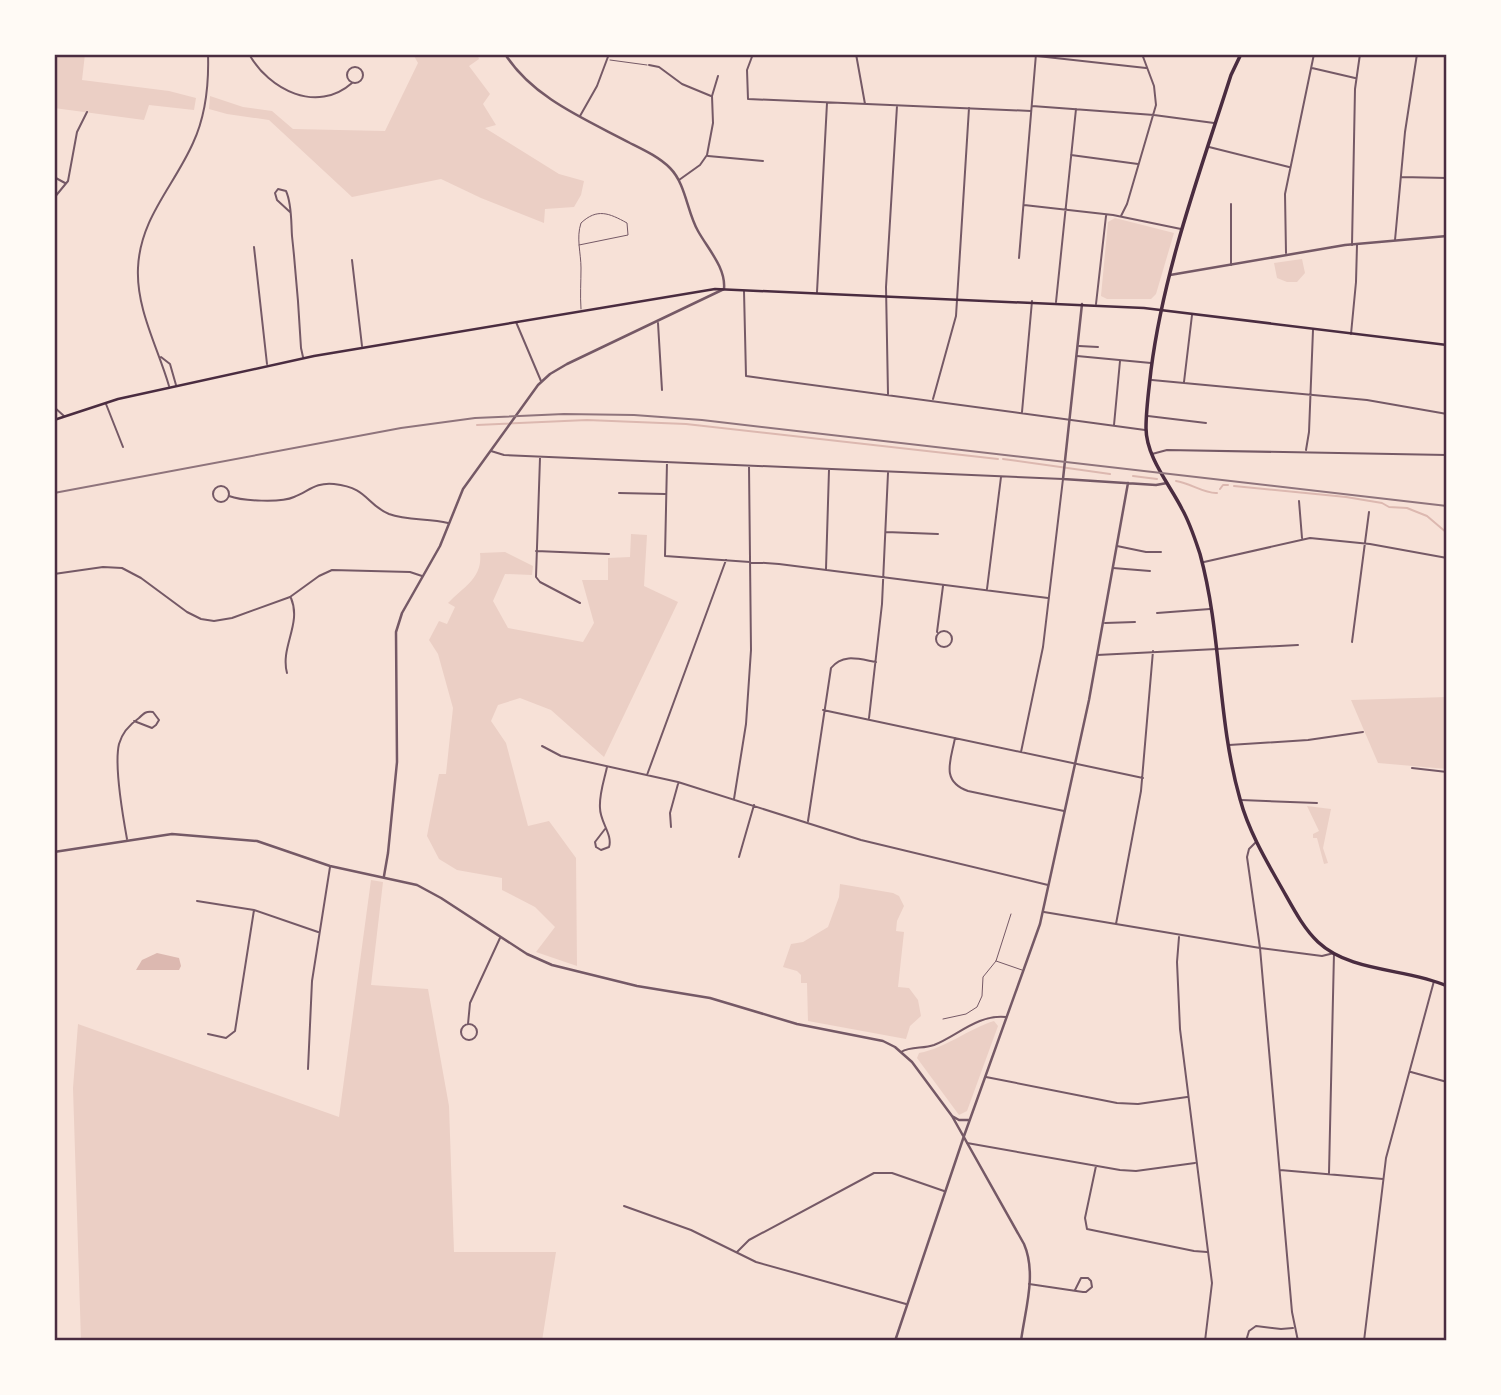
<svg xmlns="http://www.w3.org/2000/svg" width="1501" height="1395" font-family="'Noto Sans',sans-serif">
<style>
.green{fill:#ebcfc5}
.water{fill:#dcb8b0}
.lines{fill:none;stroke-linecap:round;stroke-linejoin:round}
.stream{stroke:#dcb8b0;stroke-width:2}
.service{stroke:#755966;stroke-width:1}
.minor{stroke:#755966;stroke-width:2}
.tertiary{stroke:#755966;stroke-width:2.5}
.secondary{stroke:#4a2c40;stroke-width:2.5}
.primary{stroke:#4a2c40;stroke-width:3.5}
.rail{stroke:#8f747c;stroke-width:2}
.neatline{fill:none;stroke:#4a2c40;stroke-width:2.5}
</style>
<rect width="100%" height="100%" fill="#f7e1d7"/>
<path class="green" d="M 54,54 L 85,54 L 82,80 L 169,91 L 196,98 L 194,110 L 149,105 L 144,120 L 54,108 Z
M 413,54 L 477,54 L 479,59 L 469,66 L 490,94 L 483,104 L 496,125 L 485,128 L 559,174 L 584,181 L 581,195 L 574,207 L 545,209 L 544,223 L 481,198 L 441,179 L 352,197 L 269,120 L 227,114 L 209,109 L 210,96 L 243,107 L 272,111 L 293,129 L 385,131 L 418,63 Z
M 1115,218 L 1174,233 L 1156,294 L 1151,299 L 1107,299 L 1101,296 L 1108,222 Z
M 1302,259 L 1305,273 L 1297,282 L 1287,282 L 1277,278 L 1274,263 Z
M 631,534 L 647,535 L 644,586 L 678,602 L 604,757 L 551,710 L 520,698 L 498,705 L 491,721 L 506,743 L 528,826 L 549,821 L 576,858 L 577,966 L 536,952 L 555,927 L 535,907 L 502,890 L 502,878 L 457,870 L 439,859 L 427,836 L 439,774 L 446,774 L 453,708 L 438,654 L 429,640 L 439,621 L 447,624 L 455,607 L 448,603 C 463,587 483,578 480,553 L 505,552 L 533,566 L 532,575 L 505,574 L 493,601 L 508,628 L 583,642 L 594,623 L 582,580 L 608,580 L 608,558 L 630,557 Z
M 1447,697 L 1447,769 L 1378,763 L 1351,700 Z
M 1307,806 L 1331,809 L 1323,848 L 1328,863 L 1324,864 L 1317,838 L 1313,838 L 1313,834 L 1319,831 Z
M 371,880 L 383,882 L 371,985 L 428,989 L 449,1106 L 454,1252 L 556,1252 L 542,1341 L 81,1341 L 73,1088 L 78,1024 L 339,1117 Z
M 840,884 L 893,893 L 899,896 L 904,906 L 897,921 L 896,931 L 904,932 L 898,987 L 909,988 L 918,1000 L 921,1016 L 910,1026 L 906,1039 L 808,1021 L 807,983 L 801,983 L 801,975 L 797,971 L 783,967 L 791,944 L 803,942 L 828,927 L 839,897 Z
M 994,1021 L 998,1026 L 967,1111 L 959,1115 L 917,1058 L 919,1053 C 946,1048 968,1029 994,1021 Z"/>
<path class="water" d="M 157,953 L 179,958 L 181,966 L 179,970 L 136,970 L 142,960 Z"/>
<g class="lines">
<path class="stream" d="M 477,425 L 587,420 L 686,424 L 998,459
M 1003,459 L 1110,474
M 1133,476 L 1157,479
M 1176,481 C 1190,483 1205,494 1217,493
M 1234,486 L 1346,497 L 1382,503 L 1389,507 L 1407,508 L 1427,516 L 1447,533
M 1220,489 L 1223,485 L 1228,485"/>
<path class="service" d="M 610,60 L 647,65
M 579,245 L 628,235 L 627,223 C 609,213 597,208 581,223 C 576,238 581,253 581,268 C 581,282 580,295 581,309
M 996,961 L 1022,970
M 943,1019 L 966,1014 L 977,1007 L 982,996 L 983,977 L 996,961 L 1011,914"/>
<path class="minor" d="M 249,54 C 269,90 317,114 352,83
M 753,54 L 747,70 L 748,99 L 1031,111
M 856,54 L 865,104
M 1037,56 L 1146,68
M 649,65 L 659,67 L 682,84 L 711,96
M347 75a8 8 0 1 1 16 0a8 8 0 1 1-16 0Z
M 1312,68 L 1355,78
M 1032,106 L 1154,115 L 1214,123
M 580,116 L 597,86 L 609,54
M 1209,147 L 1289,167
M 1071,155 L 1138,164
M 708,156 L 763,161
M 54,177 L 65,183
M 1401,177 L 1447,178
M 679,180 L 700,165 L 707,155 L 713,123 L 712,96 L 718,76
M 54,198 L 68,181 L 77,132 L 87,112
M 1024,205 L 1113,215 L 1181,229
M 290,212 L 277,200 L 275,193 L 278,189 L 286,191 C 292,204 291,222 292,236 C 296,273 299,310 301,348 L 303,357
M 1121,216 L 1127,204 L 1156,105 L 1154,86 L 1142,54
M 1395,240 L 1405,132 L 1417,54
M 1352,245 L 1355,89 L 1360,54
M 254,247 L 267,364
M 1286,253 L 1285,194 L 1314,54
M 1019,258 L 1036,54
M 352,260 L 362,346
M 1231,265 L 1231,204
M 1446,285 L 1447,279
M 744,291 L 746,376 L 1145,430
M 817,292 L 827,103
M 1056,302 L 1076,109
M 1096,304 L 1106,216
M 516,322 L 541,381
M 658,323 L 662,390
M 1351,334 L 1356,282 L 1357,245
M 1079,346 L 1098,347
M 1077,356 L 1151,363
M 161,357 L 170,364 L 176,385
M 1152,380 L 1367,400 L 1447,414
M 1184,382 L 1192,315
M 169,386 C 158,348 136,309 138,268 C 140,218 174,186 193,143 C 206,115 209,85 208,54
M 888,394 L 886,287 L 897,106
M 933,399 L 956,316 L 969,108
M 106,404 L 123,447
M 54,407 L 64,416
M 1022,412 L 1032,301
M 1148,416 L 1206,423
M 1114,425 L 1120,361
M 1306,450 L 1309,432 L 1313,330
M 491,451 L 504,455 L 1063,479 L 1043,647 L 1021,752
M 1152,454 L 1167,450 L 1447,455
M 540,458 L 536,577 L 540,582 L 580,603
M 667,462 L 665,556 L 779,564 L 1048,598
M213 494a8 8 0 1 1 16 0a8 8 0 1 1-16 0Z
M 619,493 L 665,494
M 229,496 C 242,501 281,503 294,497 C 309,491 316,482 334,484 C 369,488 365,504 389,514 C 407,521 429,518 448,523
M 1299,501 L 1302,538
M 886,532 L 938,534
M 1117,546 L 1146,552 L 1161,552
M 536,551 L 609,554
M 1204,562 L 1310,538 L 1370,544 L 1447,558
M 1113,568 L 1150,571
M 826,569 L 829,470
M 54,574 L 103,567 L 122,568 L 141,578 L 187,612 L 201,619 L 214,621 L 232,618 L 290,597 L 319,576 L 332,570 L 410,572 L 422,576
M 987,589 L 1001,477
M 1157,613 L 1210,609
M 1105,623 L 1135,622
M936 639a8 8 0 1 1 16 0a8 8 0 1 1-16 0Z
M 937,632 L 943,586
M 1352,642 L 1369,512
M 1097,655 L 1298,645
M 287,673 C 280,647 302,624 291,598
M 823,710 L 1143,778
M 869,718 L 882,604 L 888,473
M 955,738 C 951,760 940,781 968,791 L 1064,811
M 1229,745 L 1308,740 L 1363,732
M 542,746 L 561,756 L 678,782 L 861,840 L 1048,885
M 1412,768 L 1447,772
M 647,775 L 726,560
M 734,799 L 746,724 L 751,650 L 749,466
M 1241,800 L 1317,803
M 808,821 L 831,668 C 843,653 859,659 876,662
M 671,827 L 670,813 L 678,784
M 605,829 L 595,842 L 596,847 L 601,850 L 609,847 C 613,835 600,822 600,808 C 599,794 604,781 607,767
M 127,839 C 123,817 114,765 119,744 C 122,733 129,725 139,718 C 144,713 146,711 153,712 L 159,720 L 156,725 L 152,728 L 134,721
M 1256,842 L 1249,849 L 1247,857 L 1260,948 L 1292,1312 L 1298,1341
M 739,857 L 754,805
M 197,901 L 254,910 L 318,932
M 1044,912 L 1260,948 L 1322,956 L 1334,953 L 1329,1173
M 1116,924 L 1141,791 L 1153,651
M 1179,937 L 1177,962 L 1180,1029 L 1212,1283 L 1205,1341
M 468,1024 L 470,1003 L 500,938
M461 1032a8 8 0 1 1 16 0a8 8 0 1 1-16 0Z
M 208,1034 L 226,1038 L 235,1031 L 254,910
M 901,1052 C 911,1046 923,1049 934,1045 C 957,1036 978,1014 1006,1017
M 308,1069 L 312,981 L 330,867
M 1411,1072 L 1447,1082
M 986,1077 L 1117,1103 L 1138,1104 L 1187,1097
M 967,1143 L 1120,1170 L 1136,1171 L 1195,1163
M 1096,1166 L 1085,1218 L 1087,1229 L 1194,1251 L 1207,1252
M 1280,1170 L 1383,1179
M 624,1206 L 691,1230 L 756,1262 L 906,1304
M 737,1252 L 749,1240 L 874,1173 L 892,1173 L 944,1191
M 1029,1284 L 1083,1292 L 1086,1292 L 1092,1287 L 1091,1281 L 1088,1278 L 1081,1278 L 1075,1290
M 1246,1341 L 1249,1331 L 1256,1326 L 1281,1329 L 1293,1328
M 1364,1341 L 1386,1158 L 1434,981"/>
<path class="tertiary" d="M 1170,275 L 1345,245 L 1447,236
M 1082,304 L 1063,479 L 1156,485 L 1167,483
M 54,852 L 172,834 L 257,841 L 330,866 L 417,885 L 441,898 L 527,954 L 552,965 L 637,986 L 710,998 L 797,1024 L 883,1041 L 895,1047 L 912,1062 L 952,1116 L 1024,1244 C 1037,1274 1025,1310 1021,1341
M 384,876 L 388,853 L 397,762 L 396,632 L 402,613 L 440,546 L 463,489 L 538,385 L 550,374 L 567,364 L 724,289 C 726,268 708,249 698,231 C 687,212 686,184 670,168 C 659,157 644,150 630,143 C 585,119 533,98 505,54
M 952,1116 L 959,1120 L 969,1120
M 895,1341 L 964,1136 L 1040,924 L 1089,700 L 1128,483"/>
<path class="secondary" d="M 54,420 L 118,399 L 314,356 L 715,289 L 1144,308 L 1447,345"/>
<path class="primary" d="M 1241,54 L 1231,75 C 1200,172 1164,269 1151,370 C 1149,389 1146,409 1146,428 C 1146,457 1170,485 1182,509 C 1190,523 1195,539 1200,554 C 1222,634 1217,719 1240,799 C 1248,829 1264,857 1280,885 C 1291,904 1302,927 1318,942 C 1351,973 1407,968 1447,986"/>
<path class="rail" d="M 54,493 L 401,428 L 475,418 L 564,414 L 634,415 L 702,420 L 1447,506"/>
</g>
<rect width="1501" height="1395" fill="none" stroke="#fffaf5" stroke-width="112"/>
<rect x="56" y="56" width="1389" height="1283" class="neatline"/>
</svg>
